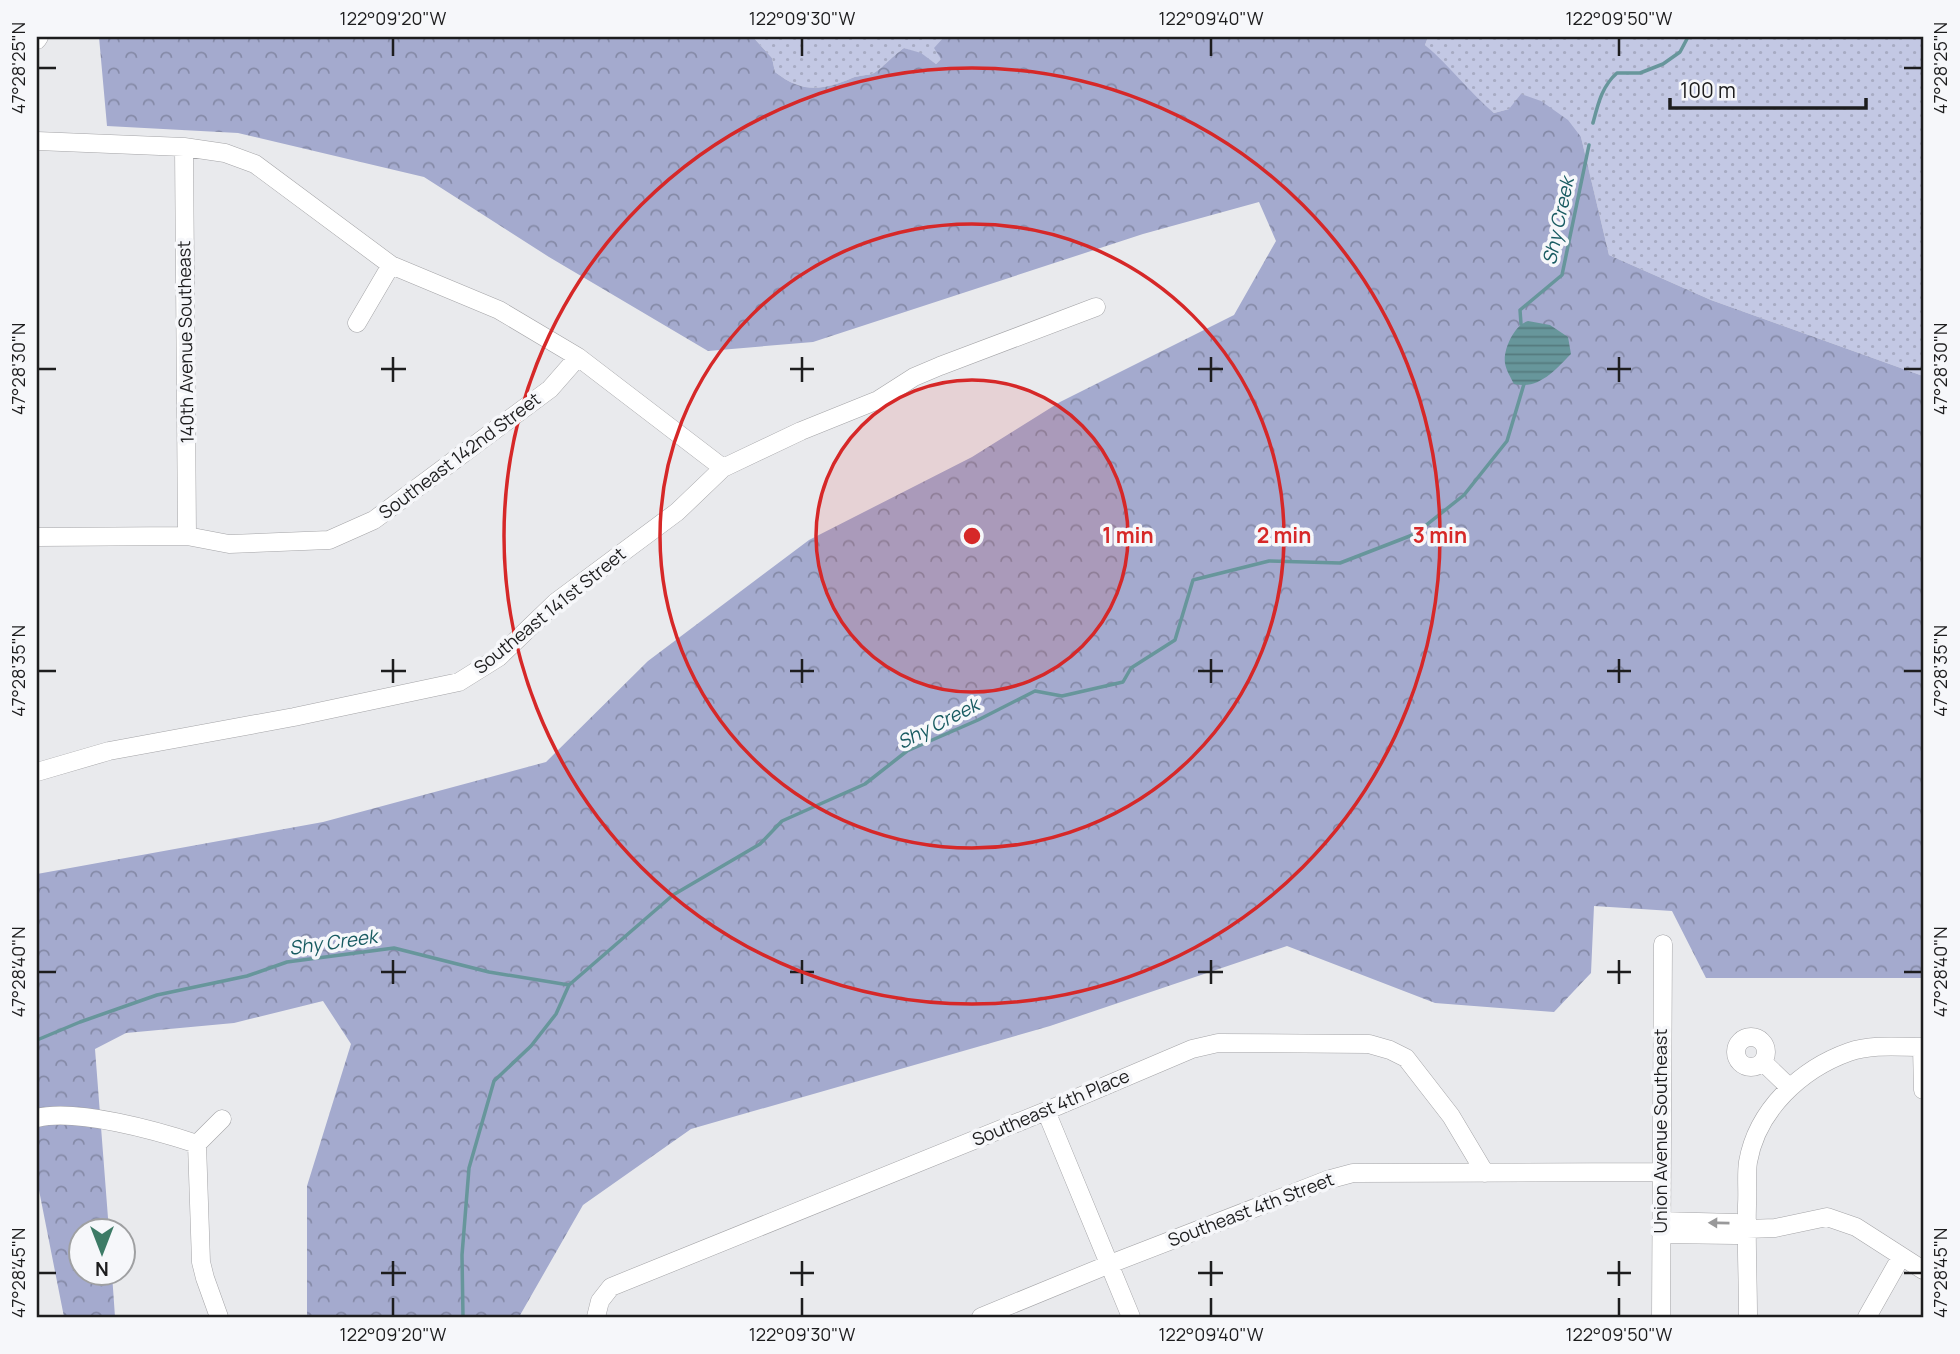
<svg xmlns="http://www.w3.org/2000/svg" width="1960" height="1354" font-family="Manrope,sans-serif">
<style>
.grass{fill:url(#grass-dots)}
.forest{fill:url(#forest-crowns)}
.water{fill:url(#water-rules)}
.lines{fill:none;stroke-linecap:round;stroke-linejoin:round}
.stream{stroke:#67969b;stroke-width:3.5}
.minor-casing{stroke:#a4a4a7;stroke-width:19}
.minor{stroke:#fff;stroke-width:18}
.oneway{fill:#99999a}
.ticks{fill:none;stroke:#1d1d1e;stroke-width:2.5}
.ring{fill:none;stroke:#d62828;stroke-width:3.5}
.labels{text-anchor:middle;stroke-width:7;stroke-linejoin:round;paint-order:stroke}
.street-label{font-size:18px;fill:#1d1d1e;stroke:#f6f7fa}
.water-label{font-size:19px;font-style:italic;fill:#185b61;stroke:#f6f7fa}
.centre{fill:#d62828;stroke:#f6f7fa;stroke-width:3.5}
.ring-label{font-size:21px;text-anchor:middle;font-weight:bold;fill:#d62828;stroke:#f6f7fa;stroke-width:7;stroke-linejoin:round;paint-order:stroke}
.neatline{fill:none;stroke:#1d1d1e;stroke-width:2.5}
.ticks-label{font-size:18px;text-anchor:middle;fill:#1d1d1e}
</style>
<defs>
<pattern id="grass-dots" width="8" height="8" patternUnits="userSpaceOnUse" patternTransform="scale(1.75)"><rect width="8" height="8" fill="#c3c8e4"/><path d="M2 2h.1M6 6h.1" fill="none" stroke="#a7abc3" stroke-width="1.8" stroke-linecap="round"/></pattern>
<pattern id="forest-crowns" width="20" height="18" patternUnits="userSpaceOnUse" patternTransform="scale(1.75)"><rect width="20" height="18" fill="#a4aace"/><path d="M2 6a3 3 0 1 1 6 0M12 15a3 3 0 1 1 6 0" fill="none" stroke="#858aa7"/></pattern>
<pattern id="water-rules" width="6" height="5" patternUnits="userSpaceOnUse" patternTransform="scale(1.75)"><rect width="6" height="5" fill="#67969b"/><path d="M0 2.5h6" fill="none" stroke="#547a7e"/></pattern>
</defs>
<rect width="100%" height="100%" fill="#e9eaed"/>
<path class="grass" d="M 753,37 L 944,37 L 942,38 L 941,59 L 936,64 L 921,54 L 904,48 C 896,53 880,70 874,73 C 867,76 859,75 852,78 C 822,91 802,93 775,72 L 772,58 Z
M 1428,37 L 1923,37 L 1923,376 L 1711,300 L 1609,255 L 1581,137 L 1509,109 L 1494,113 L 1480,102 L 1425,45 Z"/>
<path class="forest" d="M 99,37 L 753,37 L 772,58 L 775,72 C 802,93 822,91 852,78 C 859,75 867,76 874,73 C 880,70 896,53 904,48 L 921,53 L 936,64 L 941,59 L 934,48 L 944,37 L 1428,37 L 1425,45 C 1450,66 1469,92 1494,113 L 1509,109 L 1521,94 L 1541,101 L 1568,120 L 1581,137 L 1609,255 L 1711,300 L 1923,376 L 1923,978 L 1706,978 L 1672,911 L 1594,906 L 1591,973 L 1554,1012 L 1435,1003 L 1287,946 L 1050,1026 L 691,1129 L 583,1205 L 519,1317 L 307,1317 L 307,1186 L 351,1044 L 323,1001 L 234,1023 L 126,1033 L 95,1049 L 109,1231 L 80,1232 L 80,1274 L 112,1274 L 115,1317 L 64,1317 L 37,1180 L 37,874 L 323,822 L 546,762 L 648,661 L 809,540 L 972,457 L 1060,402 L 1234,315 L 1276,241 L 1259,202 L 1143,234 L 813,342 L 708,351 L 549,257 L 424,177 L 238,133 L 107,126 Z"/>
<path class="water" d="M 1528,321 L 1550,325 L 1568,337 L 1571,354 C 1555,370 1539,390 1514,384 C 1511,378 1506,370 1505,363 C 1503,350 1514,325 1528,321 Z"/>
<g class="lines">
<path class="stream" d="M 1593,123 C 1598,104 1602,86 1617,73 L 1640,73 L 1663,64 L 1680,52 L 1688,37
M 1521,324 L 1520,310 L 1562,275 L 1589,145
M 37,1040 L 80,1022 L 157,995 L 247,976 L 287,962 L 394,948 L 489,972 L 569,985 L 673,895 L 760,844 L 782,821 L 865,784 L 907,751 L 978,720 L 1035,691 L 1062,696 L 1123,682 L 1131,668 L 1175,640 L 1193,580 L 1269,561 L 1340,563 L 1415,534 L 1464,495 L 1507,441 L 1524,384
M 463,1317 L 462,1255 L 469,1168 L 494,1081 L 531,1046 L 556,1014 L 569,985"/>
<g class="minor-casing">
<path id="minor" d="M 37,40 L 39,37
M 37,141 L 184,147 L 225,153 L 255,164 L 391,265 L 499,310 L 578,357 L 723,468
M 184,147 L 187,536
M 357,323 L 391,265
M 37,537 L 187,536 L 229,544 L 329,540 L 374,520 L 550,389 L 578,357
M 37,772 L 109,751 L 294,717 L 459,682 L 499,657 L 556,602 L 677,512 L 723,468 L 801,431 L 878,400 L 914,377 L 940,366 L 1096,307
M1736 1052a15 15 0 1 1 30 0a15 15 0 1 1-30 0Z
M 1922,1047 L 1923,1090
M 1763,1062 L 1789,1087
M 1046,1111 L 1131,1317
M 37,1118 C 76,1108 158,1131 197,1144
M 1661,1221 L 1736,1223 L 1747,1229 L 1736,1235 L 1661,1234
M 1747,1229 L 1775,1228 L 1827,1217 L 1856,1227 L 1923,1270
M 219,1317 L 205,1278 L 201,1262 L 197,1144 L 222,1119
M 596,1317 L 600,1301 L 611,1287 L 1046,1111 L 1192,1049 L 1218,1043 L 1369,1044 L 1390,1050 L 1406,1058 L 1451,1116 L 1485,1173
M 981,1317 L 1110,1264 L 1327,1180 L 1353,1173 L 1660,1172
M 1661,1317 L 1663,944
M 1748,1317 C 1748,1280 1746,1242 1747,1205 C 1748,1191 1746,1175 1748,1162 C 1757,1110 1801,1069 1849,1052 C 1872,1044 1899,1047 1923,1047
M 1867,1317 L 1901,1257"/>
</g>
<use href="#minor" class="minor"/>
</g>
<defs><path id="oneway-solid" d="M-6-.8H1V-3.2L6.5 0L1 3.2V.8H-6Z" transform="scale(1.75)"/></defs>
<use class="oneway" href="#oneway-solid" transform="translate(1719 1223) rotate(-179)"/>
<path class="ticks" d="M 393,38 L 393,56M 802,38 L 802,56M 1211,38 L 1211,56M 1619,38 L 1619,56M 38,68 L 56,68M 1904,68 L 1922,68M 393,357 L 393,382M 802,357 L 802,382M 1211,357 L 1211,382M 1619,357 L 1619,382M 38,369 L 56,369M 381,369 L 406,369M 790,369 L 814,369M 1198,369 L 1223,369M 1607,369 L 1631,369M 1904,369 L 1922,369M 393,659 L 393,683M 802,659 L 802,683M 1211,659 L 1211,683M 1619,659 L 1619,683M 38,671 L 56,671M 381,671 L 406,671M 790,671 L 814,671M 1198,671 L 1223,671M 1607,671 L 1631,671M 1904,671 L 1922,671M 393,960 L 393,984M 802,960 L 802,984M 1211,960 L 1211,984M 1619,960 L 1619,984M 38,972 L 56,972M 381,972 L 406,972M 790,972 L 814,972M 1198,972 L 1223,972M 1607,972 L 1631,972M 1904,972 L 1922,972M 393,1261 L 393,1286M 802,1261 L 802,1286M 1211,1261 L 1211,1286M 1619,1261 L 1619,1286M 38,1273 L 56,1273M 381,1273 L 406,1273M 790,1273 L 814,1273M 1198,1273 L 1223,1273M 1607,1273 L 1631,1273M 1904,1273 L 1922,1273M 393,1298 L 393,1316M 802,1298 L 802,1316M 1211,1298 L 1211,1316M 1619,1298 L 1619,1316"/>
<circle cx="972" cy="536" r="156" fill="#d62828" fill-opacity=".12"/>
<g class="ring">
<circle cx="972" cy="536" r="156"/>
<circle cx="972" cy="536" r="312"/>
<circle cx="972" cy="536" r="468"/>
</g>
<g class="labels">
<g class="street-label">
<text transform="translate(186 342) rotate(-91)" y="6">140th Avenue Southeast</text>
<text transform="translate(460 456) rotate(-37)" y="6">Southeast 142nd Street</text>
<text transform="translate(550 611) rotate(-39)" y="6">Southeast 141st Street</text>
<text transform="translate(1051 1108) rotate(-23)" y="6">Southeast 4th Place</text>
<text transform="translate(1661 1131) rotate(-90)" y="6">Union Avenue Southeast</text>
<text transform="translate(1251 1210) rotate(-21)" y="6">Southeast 4th Street</text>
</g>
<g class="water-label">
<text transform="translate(1558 221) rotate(-78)" y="7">Shy Creek</text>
<text transform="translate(938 723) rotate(-27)" y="7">Shy Creek</text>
<text transform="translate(333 942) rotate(-8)" y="7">Shy Creek</text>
</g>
</g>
<circle cx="972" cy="536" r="10" class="centre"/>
<g class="ring-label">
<text x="1128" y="543">1 min</text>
<text x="1284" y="543">2 min</text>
<text x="1440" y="543">3 min</text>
</g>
<rect width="1960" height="1354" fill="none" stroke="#f6f7fa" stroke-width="77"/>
<g transform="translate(102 1252) rotate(180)"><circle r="33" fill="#f6f7fa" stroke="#9fa0a2" stroke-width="2"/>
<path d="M0-5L12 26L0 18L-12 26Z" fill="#3d7b66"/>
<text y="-10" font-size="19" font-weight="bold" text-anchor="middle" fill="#1d1d1e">N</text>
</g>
<path d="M1670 98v10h196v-10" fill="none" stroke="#1d1d1e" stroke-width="3.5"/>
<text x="1680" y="98" font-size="21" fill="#1d1d1e" stroke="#f6f7fa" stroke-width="5" paint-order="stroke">100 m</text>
<rect x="38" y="38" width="1884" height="1278" class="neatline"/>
<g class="ticks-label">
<text x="393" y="25">122°09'20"W</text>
<text x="802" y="25">122°09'30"W</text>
<text x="1211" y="25">122°09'40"W</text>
<text x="1619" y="25">122°09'50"W</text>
<text transform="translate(1941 68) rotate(-90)" y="6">47°28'25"N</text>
<text transform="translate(19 68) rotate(-90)" y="6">47°28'25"N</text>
<text transform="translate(1941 369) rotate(-90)" y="6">47°28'30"N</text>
<text transform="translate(19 369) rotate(-90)" y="6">47°28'30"N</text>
<text transform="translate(1941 671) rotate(-90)" y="6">47°28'35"N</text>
<text transform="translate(19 671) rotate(-90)" y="6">47°28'35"N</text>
<text transform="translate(1941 972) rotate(-90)" y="6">47°28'40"N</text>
<text transform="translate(19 972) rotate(-90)" y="6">47°28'40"N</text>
<text transform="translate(1941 1273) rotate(-90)" y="6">47°28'45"N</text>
<text transform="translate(19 1273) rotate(-90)" y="6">47°28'45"N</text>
<text x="393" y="1341">122°09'20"W</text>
<text x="802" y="1341">122°09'30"W</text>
<text x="1211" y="1341">122°09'40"W</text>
<text x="1619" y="1341">122°09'50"W</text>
</g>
</svg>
